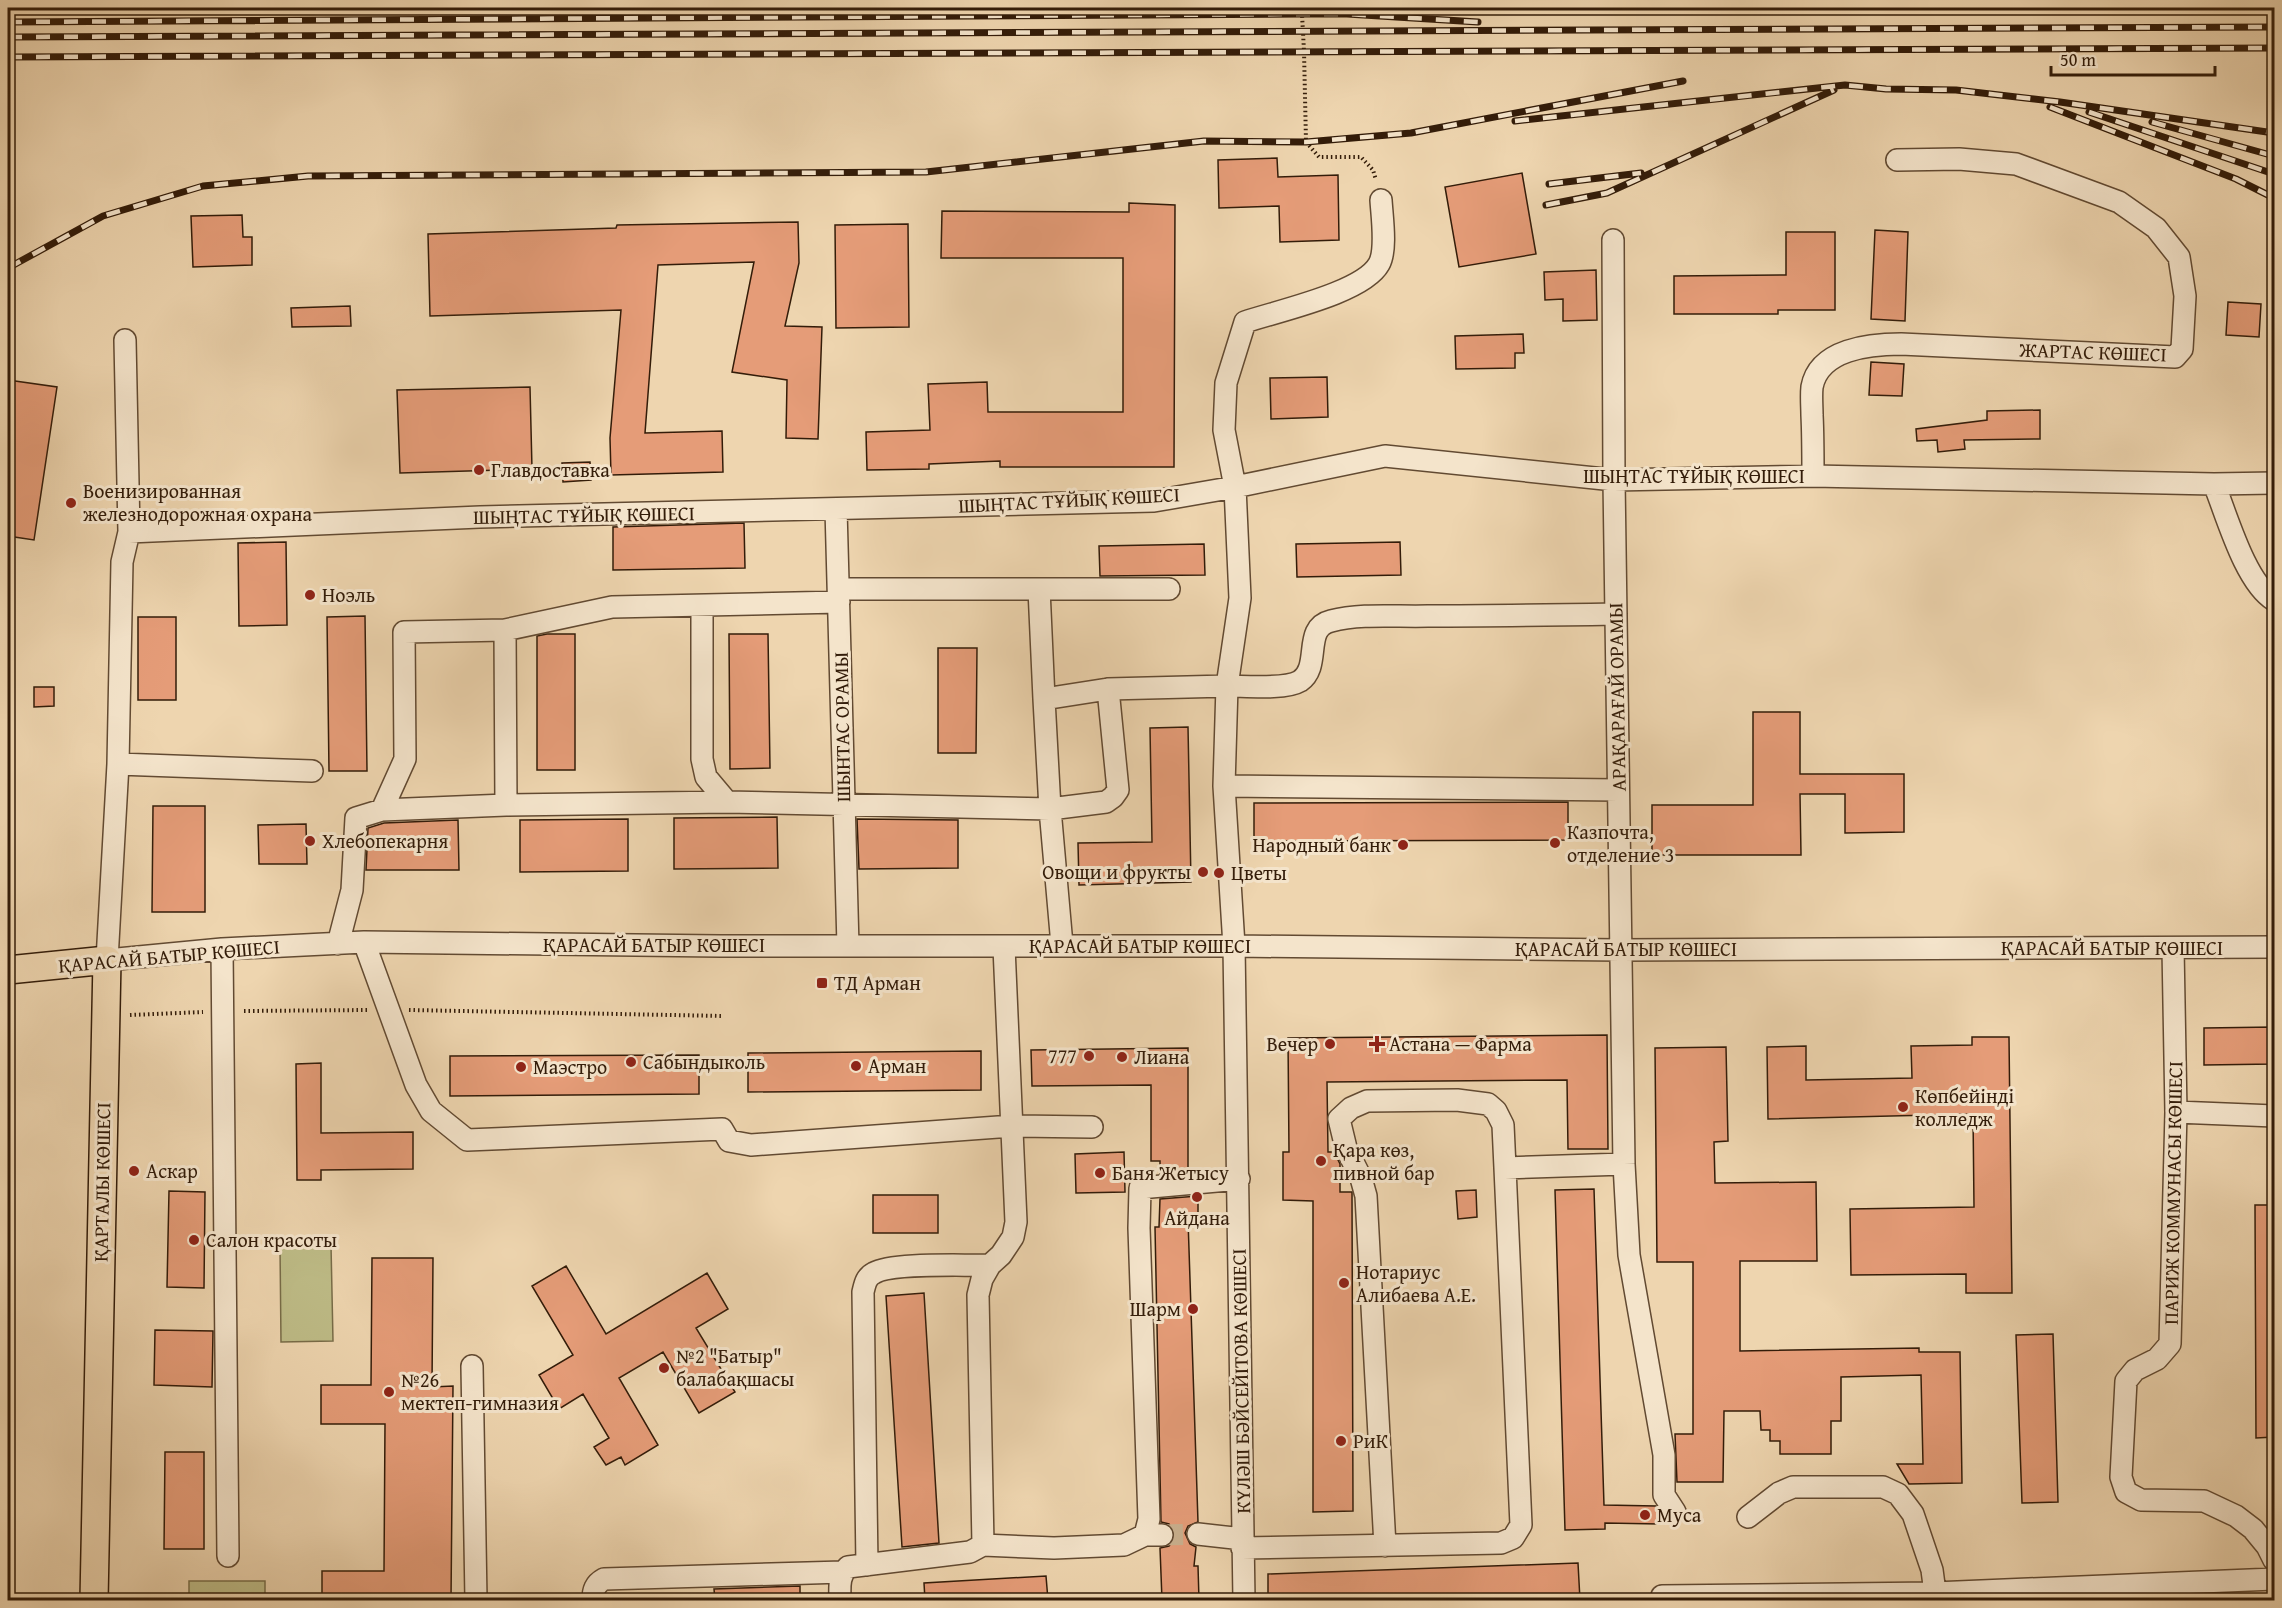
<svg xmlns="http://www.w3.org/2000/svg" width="2282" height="1608" font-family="'Gentium Book Plus',serif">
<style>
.garden{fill:#bebc87;stroke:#786c48;stroke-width:1.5}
.building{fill:#e59c78;stroke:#331c09;stroke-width:1.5}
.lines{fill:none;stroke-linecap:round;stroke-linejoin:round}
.minor-tunnel{stroke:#c9b08e;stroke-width:21;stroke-dasharray:21 10;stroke-linecap:butt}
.minor-casing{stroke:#624a32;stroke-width:24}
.major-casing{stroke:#331c09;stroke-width:30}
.path{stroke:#331c09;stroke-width:4;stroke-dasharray:1.5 3;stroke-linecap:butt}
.minor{stroke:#f4e4cb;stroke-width:21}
.major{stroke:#eed5af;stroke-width:27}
.rail-casing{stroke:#331c09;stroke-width:7}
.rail{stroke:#f4e4cb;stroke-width:4.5;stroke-dasharray:14;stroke-linecap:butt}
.poi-dot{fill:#8f2418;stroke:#f4e4cb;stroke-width:2}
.labels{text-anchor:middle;stroke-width:6;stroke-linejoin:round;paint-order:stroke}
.street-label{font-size:20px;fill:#331c09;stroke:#f4e4cb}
.poi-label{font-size:20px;fill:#331c09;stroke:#f4e4cb;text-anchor:start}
</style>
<rect width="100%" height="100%" fill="#eed5af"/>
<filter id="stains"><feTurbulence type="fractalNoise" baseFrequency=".00333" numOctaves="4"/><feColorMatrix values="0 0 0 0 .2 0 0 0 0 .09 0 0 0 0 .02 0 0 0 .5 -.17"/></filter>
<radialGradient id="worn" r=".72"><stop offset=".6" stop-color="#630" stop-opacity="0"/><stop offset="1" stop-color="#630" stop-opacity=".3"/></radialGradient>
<path class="garden" d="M 331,1245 L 333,1341 L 281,1342 L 280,1246 Z
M 189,1581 L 265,1581 L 265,1600 L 189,1600 Z"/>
<path class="building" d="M 1277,158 L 1278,177 L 1338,175 L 1339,240 L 1280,242 L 1279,206 L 1219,208 L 1218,160 Z
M 1522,173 L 1536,254 L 1459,267 L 1445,187 Z
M 1129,203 L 1175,205 L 1174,467 L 1000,467 L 1000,461 L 929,464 L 929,469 L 867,470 L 866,432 L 930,430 L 928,384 L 987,382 L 988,412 L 1123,412 L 1123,258 L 941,258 L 942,211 L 1129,212 Z
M 242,215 L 243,237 L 252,237 L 252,265 L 193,267 L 191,216 Z
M 798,222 L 799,263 L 785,326 L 822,327 L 818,439 L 786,438 L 787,380 L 732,372 L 754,262 L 658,265 L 645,433 L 722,431 L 723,472 L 611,475 L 610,438 L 621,310 L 430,316 L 428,234 L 616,228 L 617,225 Z
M 908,224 L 909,327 L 836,328 L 835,225 Z
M 1875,230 L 1908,232 L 1905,321 L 1871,319 Z
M 1786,232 L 1835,232 L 1835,310 L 1778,310 L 1778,314 L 1674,314 L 1674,276 L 1786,275 Z
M 1596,270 L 1597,320 L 1563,321 L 1563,299 L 1545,300 L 1544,272 Z
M 2228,302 L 2261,304 L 2259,337 L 2226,335 Z
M 350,306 L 351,326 L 292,327 L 291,308 Z
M 1523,334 L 1524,353 L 1515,353 L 1515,368 L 1456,369 L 1455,336 Z
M 1871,362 L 1904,364 L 1902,396 L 1869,395 Z
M 1327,377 L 1328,417 L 1271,419 L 1270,378 Z
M 8,380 L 57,387 L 34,540 L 8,536 Z
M 530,387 L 532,469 L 400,473 L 397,390 Z
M 2040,410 L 2040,439 L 1964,440 L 1965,449 L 1938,452 L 1937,440 L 1917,441 L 1916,429 L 1987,420 L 1987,411 Z
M 590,462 L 591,480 L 563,482 L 562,463 Z
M 744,523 L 745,568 L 613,570 L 613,527 Z
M 286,542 L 287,625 L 239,626 L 238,543 Z
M 1400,542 L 1401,575 L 1297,577 L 1296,544 Z
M 1204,544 L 1205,575 L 1100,576 L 1099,546 Z
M 365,616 L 367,771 L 329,771 L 327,617 Z
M 138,617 L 176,617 L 176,700 L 138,700 Z
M 547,634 L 575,634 L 575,770 L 537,770 L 537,636 Z
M 729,634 L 768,634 L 770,768 L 730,769 Z
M 938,648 L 977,648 L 976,753 L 938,753 Z
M 34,687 L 54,687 L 54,706 L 34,707 Z
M 1753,712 L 1800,712 L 1800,774 L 1904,774 L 1904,832 L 1845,833 L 1845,794 L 1800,794 L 1801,855 L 1652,855 L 1652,805 L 1753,805 Z
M 1188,727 L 1191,882 L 1079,885 L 1078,843 L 1152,842 L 1150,728 Z
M 1568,802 L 1568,840 L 1254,841 L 1254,803 Z
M 153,806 L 205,806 L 205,912 L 152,912 Z
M 777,817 L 778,868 L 674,869 L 674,818 Z
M 628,819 L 628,871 L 520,872 L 520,820 Z
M 857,819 L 958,820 L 958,868 L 859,869 Z
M 458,820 L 459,870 L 366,870 L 368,828 L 384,823 Z
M 306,824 L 307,864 L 259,864 L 258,825 Z
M 2274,1027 L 2274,1064 L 2204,1065 L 2204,1028 Z
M 1607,1035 L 1608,1149 L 1568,1149 L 1567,1080 L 1327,1082 L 1328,1152 L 1334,1152 L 1340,1164 L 1340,1192 L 1352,1192 L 1352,1195 L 1353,1511 L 1313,1512 L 1313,1201 L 1283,1200 L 1283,1152 L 1289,1152 L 1288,1038 Z
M 1972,1037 L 2009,1037 L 2012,1293 L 1966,1293 L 1966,1274 L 1851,1275 L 1850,1209 L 1974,1207 L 1973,1114 L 1768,1119 L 1767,1047 L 1806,1046 L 1806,1080 L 1912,1078 L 1911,1046 L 1972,1045 Z
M 1726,1047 L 1728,1141 L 1714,1142 L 1715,1183 L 1816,1182 L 1817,1261 L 1740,1261 L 1740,1351 L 1919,1348 L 1919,1352 L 1960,1352 L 1962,1483 L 1909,1484 L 1897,1464 L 1923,1464 L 1921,1375 L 1841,1377 L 1841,1421 L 1831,1421 L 1831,1454 L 1780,1454 L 1780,1441 L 1770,1441 L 1770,1430 L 1761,1430 L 1760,1411 L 1724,1411 L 1723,1482 L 1677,1482 L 1675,1434 L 1693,1434 L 1693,1262 L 1657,1262 L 1655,1048 Z
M 1188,1048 L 1188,1171 L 1160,1173 L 1160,1161 L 1151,1161 L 1151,1085 L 1032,1086 L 1031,1050 Z
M 981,1051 L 981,1090 L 748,1092 L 748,1053 Z
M 699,1055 L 699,1094 L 450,1096 L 450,1056 Z
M 321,1063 L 321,1133 L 413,1132 L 413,1169 L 321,1170 L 321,1180 L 297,1180 L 296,1064 Z
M 1124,1152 L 1125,1192 L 1076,1193 L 1075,1154 Z
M 1594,1189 L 1604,1505 L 1656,1506 L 1659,1511 L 1659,1524 L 1605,1523 L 1605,1529 L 1565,1530 L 1555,1190 Z
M 1476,1190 L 1477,1217 L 1458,1219 L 1456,1191 Z
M 169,1191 L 205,1192 L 204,1288 L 167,1287 Z
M 873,1195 L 938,1195 L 938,1233 L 873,1233 Z
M 1198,1196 L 1198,1219 L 1188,1219 L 1198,1522 L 1188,1526 L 1185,1533 L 1190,1544 L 1196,1547 L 1194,1566 L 1198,1566 L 1199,1600 L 1162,1600 L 1160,1548 L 1169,1546 L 1173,1541 L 1175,1534 L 1169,1524 L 1161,1522 L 1155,1227 L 1159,1227 L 1160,1199 Z
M 2255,1205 L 2274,1205 L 2274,1437 L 2256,1438 Z
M 372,1258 L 433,1258 L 432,1387 L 453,1386 L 451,1600 L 322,1600 L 322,1571 L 384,1571 L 385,1424 L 321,1424 L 321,1385 L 371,1385 Z
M 566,1266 L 606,1334 L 707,1273 L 728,1309 L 696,1328 L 735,1392 L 699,1413 L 663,1352 L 619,1378 L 658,1445 L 625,1465 L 621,1457 L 606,1465 L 594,1447 L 609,1438 L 583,1394 L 559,1409 L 539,1375 L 573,1355 L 532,1286 Z
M 924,1293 L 939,1543 L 902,1547 L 886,1296 Z
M 155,1330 L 213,1331 L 212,1387 L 154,1385 Z
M 2053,1334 L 2058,1502 L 2022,1503 L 2016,1335 Z
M 165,1452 L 204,1452 L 204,1549 L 164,1549 Z
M 1578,1563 L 1580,1600 L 1268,1600 L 1268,1574 Z
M 1046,1576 L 1048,1600 L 925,1600 L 924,1583 Z
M 800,1586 L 800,1600 L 715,1600 L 714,1589 Z"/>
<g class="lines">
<path class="minor-tunnel" d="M 1162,1535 L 1198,1534"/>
<g class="minor-casing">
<path id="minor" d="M 1613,240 L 1614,480 L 1624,1164 L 1629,1255 L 1664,1455 L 1664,1495 L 1675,1512
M 125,340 L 129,532
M 1813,476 C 1813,456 1813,435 1812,415 C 1812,407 1811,396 1812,387 C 1819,349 1870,344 1901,344 L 2175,357 L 2182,349 L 2185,296 L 2179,257 L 2156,228 L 2119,202 L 2016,164 L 1959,159 L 1897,160
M 2274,483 L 2214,484 L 1813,476 L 1614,480 L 1385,456 L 1235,487 L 1154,501 L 480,517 L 129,532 L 122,562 L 118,764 L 107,960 L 222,949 L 364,942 L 720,946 L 1234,946 L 1620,950 L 2274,947
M 2214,484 C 2227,516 2245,582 2274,600
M 836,509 L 848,946
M 839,589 L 1169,589
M 1039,589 L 1044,699
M 702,606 L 702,759 L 706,777 L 727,802
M 505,630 L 506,805
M 1108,689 L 1118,790 L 1113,797 L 1106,802 L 1050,809 L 1044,699 L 1108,689 L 1227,686 L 1240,598 L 1235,487 L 1224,430 L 1226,383 L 1245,322 C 1277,311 1363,293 1379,264 C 1387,250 1382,217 1381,200
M 118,764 L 312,771
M 1224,786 L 1618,790
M 382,810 L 405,759 L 404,632 L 505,630 L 612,607 L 839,602
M 364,942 L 416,1085 L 431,1111 L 467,1140 L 722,1129 L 729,1141 L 751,1145 L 1012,1126 L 1092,1127
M 338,944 L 352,890 L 356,818 L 382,810 L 506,805 L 727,802 L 1050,809 L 1062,945
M 2173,948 L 2176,1112 L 2170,1344 L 2157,1359 L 2135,1370 L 2126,1381 L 2121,1477 L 2126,1492 L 2141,1500 L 2204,1501 L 2236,1516 L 2253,1529 L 2267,1546 L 2274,1560
M 222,949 L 228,1556
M 2176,1112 L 2274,1116
M 472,1366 L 476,1600
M 1748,1517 L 1779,1493 L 1793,1487 L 1883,1487 L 1898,1494 L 1913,1514 L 1932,1570 L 1936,1600
M 1198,1534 L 1243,1539
M 1145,1535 L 1149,1519 L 1139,1228 L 1140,1188 L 1239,1179
M 983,1545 L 978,1295 L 982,1279 L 990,1265 L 1001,1255 L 1013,1237 L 1016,1222 L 1004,947
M 1385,1546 L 1366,1196 L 1361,1178 L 1346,1148 L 1339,1119 L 1351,1108 L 1367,1101 L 1457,1100 L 1488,1104 L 1496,1111 L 1503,1125 L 1505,1168
M 1242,1548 L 1501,1543 L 1513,1538 L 1521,1525 L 1505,1168 L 1624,1164
M 867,1565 L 863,1292 C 865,1284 866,1277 874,1273 C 893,1262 965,1266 990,1265
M 1662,1596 L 1934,1593 L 2274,1579
M 593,1600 C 593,1590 595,1584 604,1579 L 843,1572
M 840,1600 C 840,1588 838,1576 848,1567 L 970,1552 L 983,1545 L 1054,1548 L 1124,1545 L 1145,1535 L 1162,1535
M 1244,1600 L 1234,946 L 1224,786 L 1227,686 C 1245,686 1285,690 1300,681 C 1322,666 1302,628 1331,621 C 1362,613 1396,617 1428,616 C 1490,616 1553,615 1616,614"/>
</g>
<g class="major-casing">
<path id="major" d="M 8,970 L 107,960 L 94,1600"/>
</g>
<path class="path" d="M 1299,8 L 1302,14 L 1304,51 L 1306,142 L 1319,157 L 1361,157 L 1373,170 L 1376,180
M 409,1010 L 723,1016
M 244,1011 L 368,1010
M 130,1015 L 203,1012"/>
<use href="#minor" class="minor"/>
<use href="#major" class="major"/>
<g class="rail-casing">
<path id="rail" d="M 8,22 L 1302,14 L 1347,14 L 1478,22
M 8,37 L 2274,27
M 8,57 L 2274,48
M 2050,107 L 2236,179 L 2274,198
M 2089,112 L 2274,174
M 1515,121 L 1845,85 L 1886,89 L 1956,90 L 2060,102 L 2274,133
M 2152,122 L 2274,156
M 1549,184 L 1641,173
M 1546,205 L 1607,193 L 1834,90
M 8,268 L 103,216 L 203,186 L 308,176 L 926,172 L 1204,141 L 1306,142 L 1411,133 L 1683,81"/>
</g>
<use href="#rail" class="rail"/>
</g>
<g class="poi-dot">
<circle cx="479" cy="470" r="6"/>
<circle cx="71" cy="503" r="6"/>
<circle cx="310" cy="595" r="6"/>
<circle cx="310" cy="841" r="6"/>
<circle cx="1555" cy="843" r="6"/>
<circle cx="1403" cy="845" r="6"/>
<circle cx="1203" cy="872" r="6"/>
<circle cx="1219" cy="873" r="6"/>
<rect x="816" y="977" width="12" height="12" rx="3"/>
<circle cx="1330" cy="1044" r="6"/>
<path d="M1374 1035h6v6h6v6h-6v6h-6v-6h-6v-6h6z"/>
<circle cx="1089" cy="1056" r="6"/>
<circle cx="1122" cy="1057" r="6"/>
<circle cx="631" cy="1062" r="6"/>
<circle cx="856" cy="1066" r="6"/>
<circle cx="521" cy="1067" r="6"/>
<circle cx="1903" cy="1107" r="6"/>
<circle cx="1321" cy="1161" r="6"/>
<circle cx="134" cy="1171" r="6"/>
<circle cx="1100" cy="1173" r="6"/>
<circle cx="1197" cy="1197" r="6"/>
<circle cx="194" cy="1240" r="6"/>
<circle cx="1344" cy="1283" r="6"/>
<circle cx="1193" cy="1309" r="6"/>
<circle cx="664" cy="1368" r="6"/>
<circle cx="389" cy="1392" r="6"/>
<circle cx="1341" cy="1441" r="6"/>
<circle cx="1645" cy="1515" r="6"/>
</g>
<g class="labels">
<g class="street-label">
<text transform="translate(2093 352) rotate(2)" y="7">ЖАРТАС КӨШЕСІ</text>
<text x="1694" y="483">ШЫҢТАС ТҰЙЫҚ КӨШЕСІ</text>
<text transform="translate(1069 500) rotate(-3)" y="7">ШЫҢТАС ТҰЙЫҚ КӨШЕСІ</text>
<text transform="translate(584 515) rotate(-1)" y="7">ШЫҢТАС ТҰЙЫҚ КӨШЕСІ</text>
<text transform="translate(1617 697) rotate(-91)" y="7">АРАҚАРАҒАЙ ОРАМЫ</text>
<text transform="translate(842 727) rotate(-91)" y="7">ШЫНТАС ОРАМЫ</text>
<text x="654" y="952">ҚАРАСАЙ БАТЫР КӨШЕСІ</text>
<text x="1140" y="953">ҚАРАСАЙ БАТЫР КӨШЕСІ</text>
<text x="2112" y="955">ҚАРАСАЙ БАТЫР КӨШЕСІ</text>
<text x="1626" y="956">ҚАРАСАЙ БАТЫР КӨШЕСІ</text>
<text transform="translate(169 956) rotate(-5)" y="7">ҚАРАСАЙ БАТЫР КӨШЕСІ</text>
<text transform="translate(102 1182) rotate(-89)" y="7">ҚАРТАЛЫ КӨШЕСІ</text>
<text transform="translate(2173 1193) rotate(-89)" y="7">ПАРИЖ КОММУНАСЫ КӨШЕСІ</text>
<text transform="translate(1241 1381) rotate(-91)" y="7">КҮЛӘШ БӘЙСЕЙІТОВА КӨШЕСІ</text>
</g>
<g class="poi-label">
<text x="491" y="477">Главдоставка</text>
<text x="83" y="498">Военизированная<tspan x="83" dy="23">железнодорожная охрана</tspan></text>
<text x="322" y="602">Ноэль</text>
<text x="1567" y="839">Казпочта,<tspan x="1567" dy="23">отделение 3</tspan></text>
<text x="322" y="848">Хлебопекарня</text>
<text x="1391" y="852" text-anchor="end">Народный банк</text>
<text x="1191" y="879" text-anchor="end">Овощи и фрукты</text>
<text x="1231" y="880">Цветы</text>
<text x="834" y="990">ТД Арман</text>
<text x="1318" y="1051" text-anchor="end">Вечер</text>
<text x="1389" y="1051">Астана — Фарма</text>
<text x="1077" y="1063" text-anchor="end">777</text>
<text x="1134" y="1064">Лиана</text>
<text x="643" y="1069">Сабындыколь</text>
<text x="868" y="1073">Арман</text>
<text x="533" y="1074">Маэстро</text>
<text x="1915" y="1103">Көпбейінді<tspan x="1915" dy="23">колледж</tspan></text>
<text x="1333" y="1157">Қара көз,<tspan x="1333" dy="23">пивной бар</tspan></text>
<text x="146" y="1178">Аскар</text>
<text x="1112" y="1180">Баня Жетысу</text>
<text x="1197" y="1225" text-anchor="middle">Айдана</text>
<text x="206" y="1247">Салон красоты</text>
<text x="1356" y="1279">Нотариус<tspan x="1356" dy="23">Алибаева А.Е.</tspan></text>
<text x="1181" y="1316" text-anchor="end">Шарм</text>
<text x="676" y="1363">№2 "Батыр"<tspan x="676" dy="23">балабақшасы</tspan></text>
<text x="401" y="1387">№26<tspan x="401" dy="23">мектеп-гимназия</tspan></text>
<text x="1353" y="1448">РиК</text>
<text x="1657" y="1522">Муса</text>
</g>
</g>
<rect width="2282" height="1608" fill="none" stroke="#eed5af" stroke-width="30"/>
<rect x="9" y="9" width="2264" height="1590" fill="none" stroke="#331c09" stroke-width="3"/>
<rect x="15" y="15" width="2252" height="1578" fill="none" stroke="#331c09" stroke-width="1.5"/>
<path d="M2051 66v9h164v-9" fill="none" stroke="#331c09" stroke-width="3"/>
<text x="2060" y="66" font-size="18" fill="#331c09" stroke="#f4e4cb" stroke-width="4.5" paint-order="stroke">50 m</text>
<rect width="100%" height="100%" filter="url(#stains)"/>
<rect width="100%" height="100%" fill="url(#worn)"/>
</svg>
